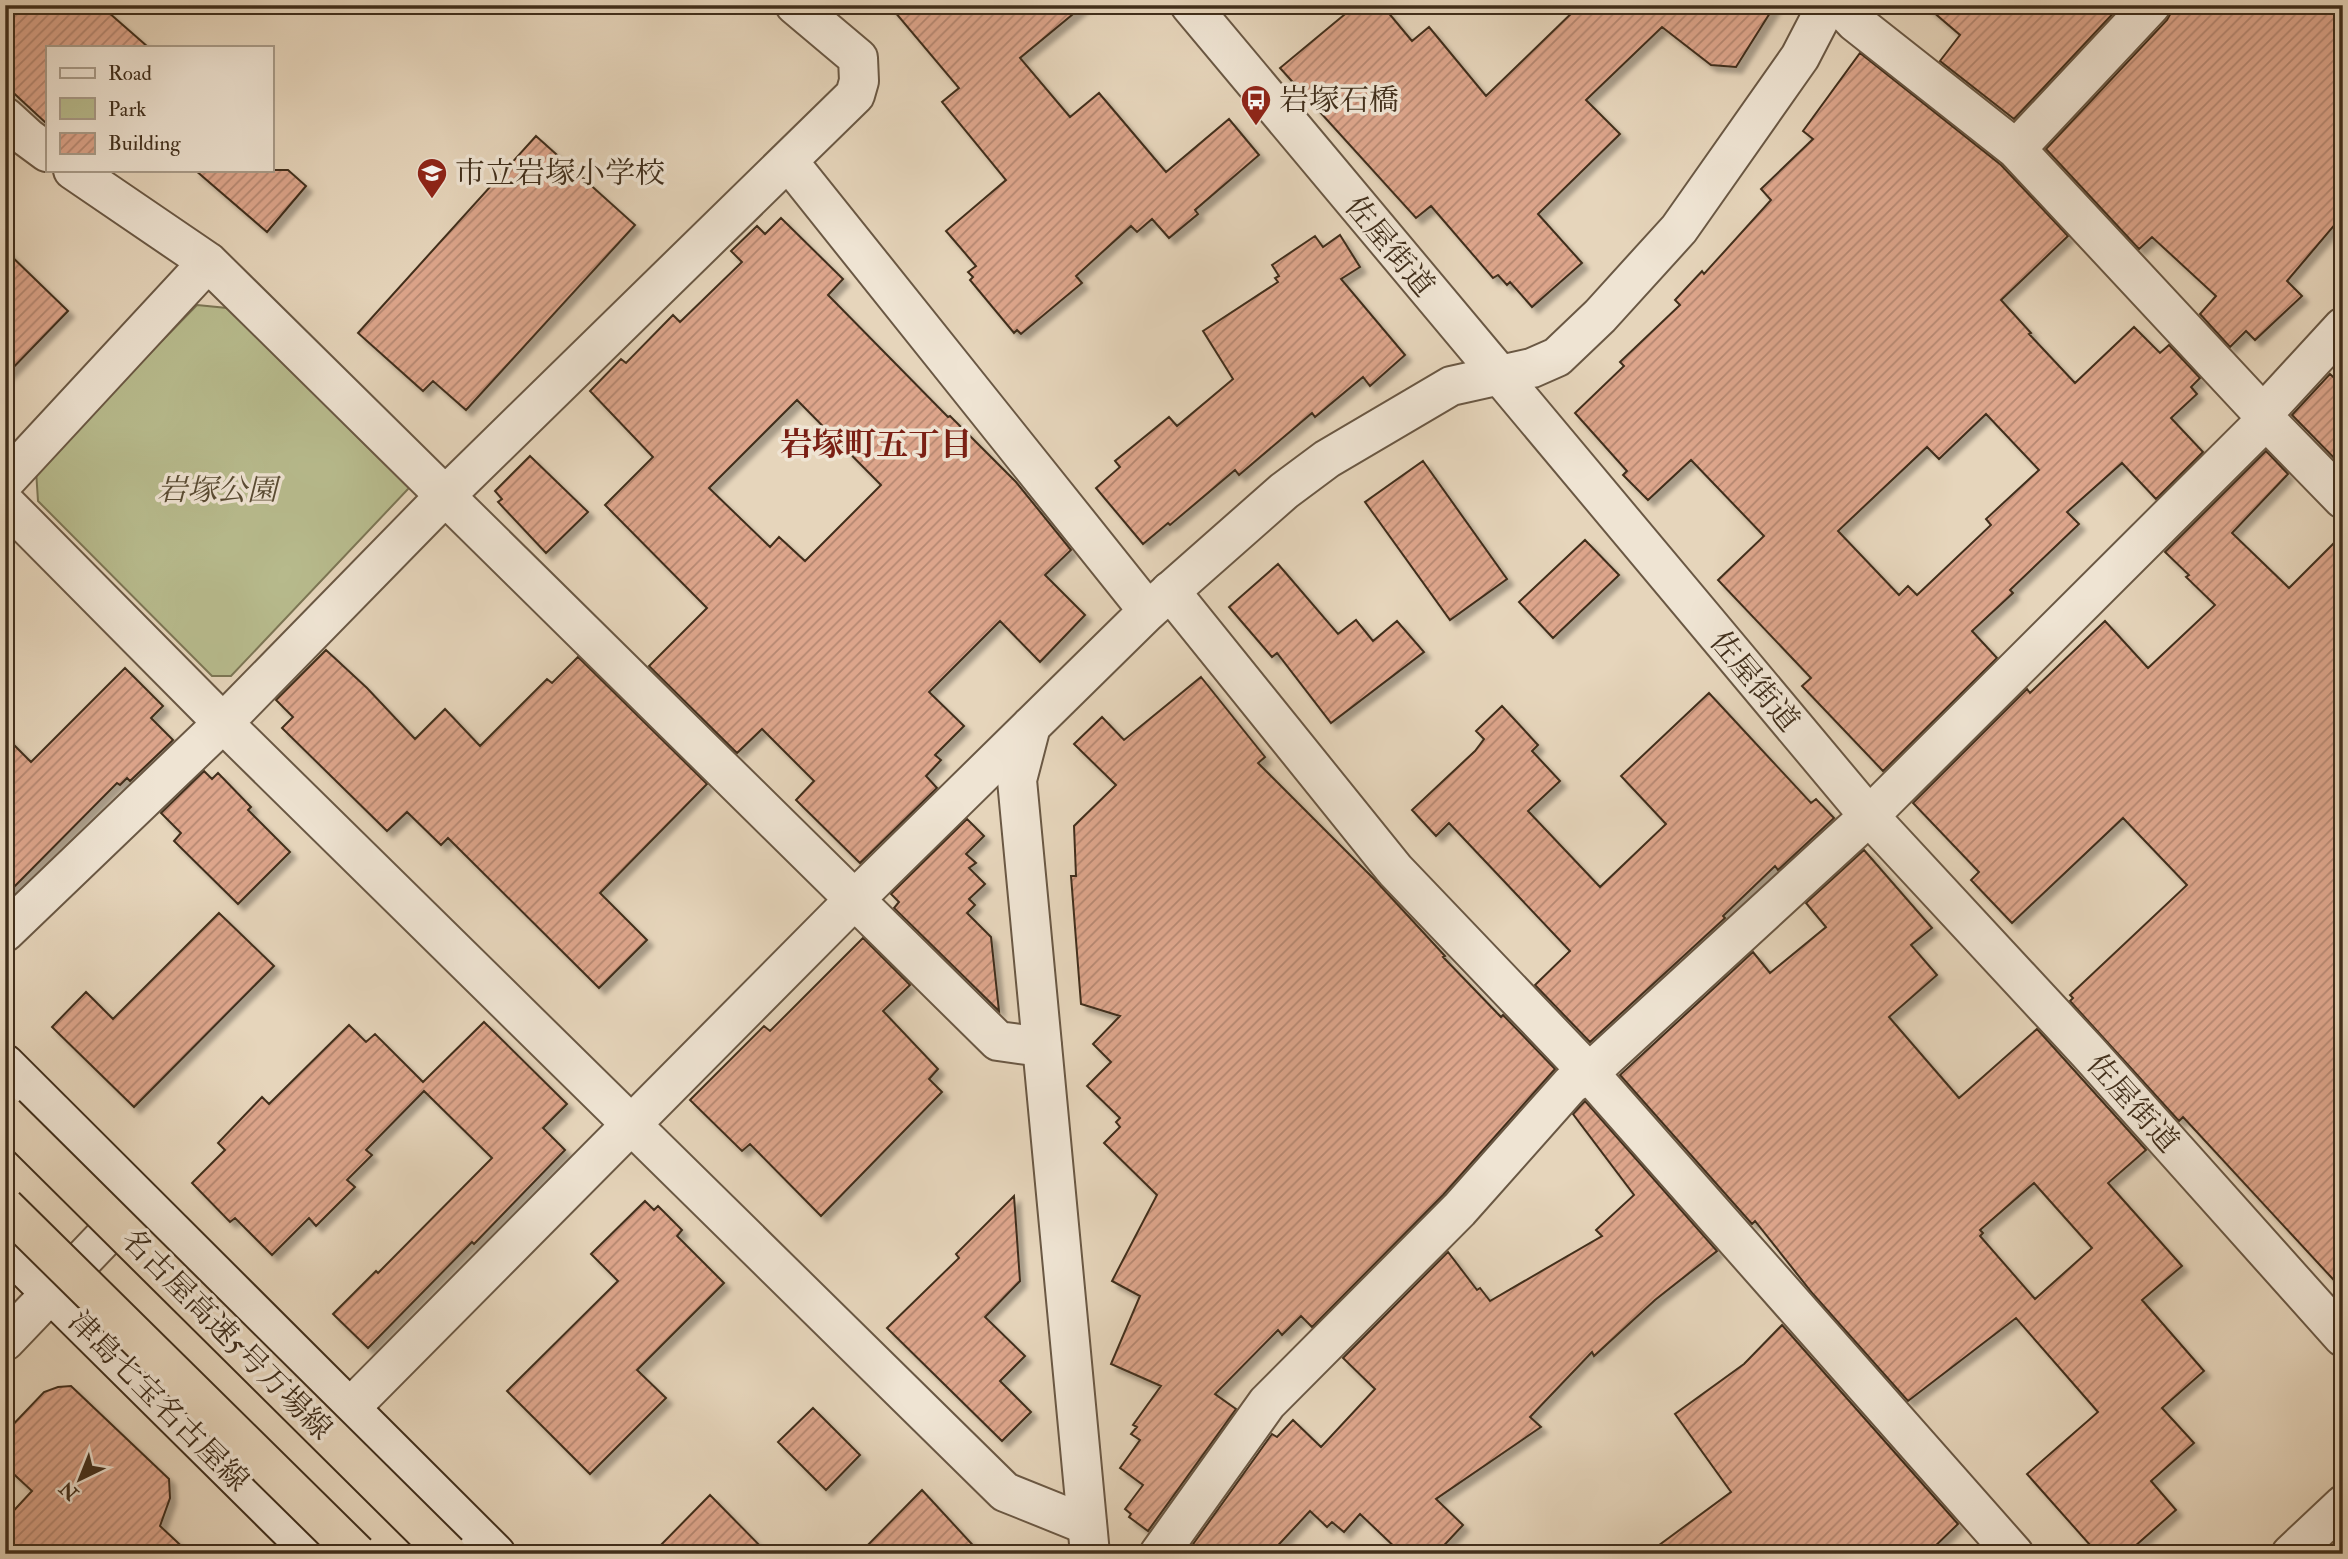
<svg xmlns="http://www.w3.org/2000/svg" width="2348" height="1559" font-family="'IM FELL Double Pica','Noto Serif JP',serif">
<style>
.green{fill:#b8bc8e;stroke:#7c7655;stroke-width:2}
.building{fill:url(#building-hatch);stroke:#412f1c;stroke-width:2;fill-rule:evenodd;filter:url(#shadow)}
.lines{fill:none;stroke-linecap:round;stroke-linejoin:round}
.minor-casing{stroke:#6a5844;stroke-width:42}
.tertiary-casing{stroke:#6a5844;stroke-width:42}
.secondary-casing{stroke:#412f1c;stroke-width:42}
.minor{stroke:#efe4d3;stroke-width:38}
.tertiary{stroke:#efe4d3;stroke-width:38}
.secondary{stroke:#efe4d3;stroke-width:38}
.motorway-bridge-casing{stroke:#412f1c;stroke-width:42;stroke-linecap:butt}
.motorway-bridge{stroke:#e6d5bb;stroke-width:38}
.labels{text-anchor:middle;stroke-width:7;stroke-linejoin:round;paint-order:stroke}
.poi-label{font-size:30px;fill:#412f1c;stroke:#efe4d3;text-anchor:start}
.street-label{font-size:30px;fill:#412f1c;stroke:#efe4d3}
.park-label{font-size:30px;font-style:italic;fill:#594b33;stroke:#efe4d3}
.neighbourhood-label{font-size:32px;font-weight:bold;fill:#7a1f14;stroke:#efe4d3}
</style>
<defs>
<pattern id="building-hatch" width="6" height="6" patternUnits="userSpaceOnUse" patternTransform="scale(1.75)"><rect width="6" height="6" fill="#dda58b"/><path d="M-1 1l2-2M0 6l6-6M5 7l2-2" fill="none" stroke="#b58771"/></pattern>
<filter id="shadow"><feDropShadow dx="6" dy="6" stdDeviation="2" flood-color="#0004"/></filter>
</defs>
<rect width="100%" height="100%" fill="#e6d5bb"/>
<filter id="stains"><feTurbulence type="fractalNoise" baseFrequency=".00286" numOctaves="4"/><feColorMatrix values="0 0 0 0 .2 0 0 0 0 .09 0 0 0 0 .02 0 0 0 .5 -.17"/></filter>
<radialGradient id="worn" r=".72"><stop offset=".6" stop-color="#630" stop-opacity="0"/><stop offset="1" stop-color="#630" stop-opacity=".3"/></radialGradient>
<path class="green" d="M 197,305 L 227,308 L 409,488 L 231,676 L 212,676 L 38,501 L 36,470 Z"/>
<path class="building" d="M 5,5 L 100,5 L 148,47 L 47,47 L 47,124 L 5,85 Z
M 889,5 L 1084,5 L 1020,58 L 1070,117 L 1099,93 L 1166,172 L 1229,119 L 1259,155 L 1195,210 L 1198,214 L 1169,238 L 1152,219 L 1137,232 L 1131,226 L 1076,276 L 1082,283 L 1021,334 L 1017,330 L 1014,333 L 970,280 L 973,277 L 968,272 L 976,266 L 946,231 L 1006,180 L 942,102 L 959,88 Z
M 1356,5 L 1382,5 L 1412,41 L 1429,27 L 1486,96 L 1580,5 L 1775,5 L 1736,67 L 1711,65 L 1662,27 L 1586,100 L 1620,134 L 1538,214 L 1582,263 L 1532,307 L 1510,282 L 1507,285 L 1498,275 L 1493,278 L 1431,206 L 1416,218 L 1280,68 Z
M 1925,5 L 2121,5 L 2014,119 L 1940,61 L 1960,35 Z
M 2172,5 L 2343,5 L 2343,215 L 2287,281 L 2302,296 L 2255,340 L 2246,331 L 2230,347 L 2200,314 L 2216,296 L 2152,237 L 2139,249 L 2046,149 L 2167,20 L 2172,11 Z
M 1860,53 L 2001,165 L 2068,236 L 2001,300 L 2031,333 L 2029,334 L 2075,383 L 2134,327 L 2160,353 L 2169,345 L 2200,378 L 2191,387 L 2197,394 L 2171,418 L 2203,452 L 2156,499 L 2122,463 L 2067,512 L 2079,524 L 2010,590 L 2013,593 L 1972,631 L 1997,658 L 1883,771 L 1802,686 L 1811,678 L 1718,580 L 1764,536 L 1691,460 L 1648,500 L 1623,475 L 1627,471 L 1575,413 L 1624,366 L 1620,362 L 1680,305 L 1675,300 L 1702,271 L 1704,274 L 1771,200 L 1761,189 L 1813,139 L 1803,131 ZM 1986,414 L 2039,470 L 1986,519 L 1991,525 L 1917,595 L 1908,586 L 1899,595 L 1838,531 L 1927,447 L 1939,459 Z
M 536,136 L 635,225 L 466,410 L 433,381 L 423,391 L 358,333 Z
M 195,170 L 288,170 L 306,186 L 267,232 Z
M 781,218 L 843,279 L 828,295 L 948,417 L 950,416 L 1016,482 L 1071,550 L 1045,575 L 1085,615 L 1040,662 L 1000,621 L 929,692 L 964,726 L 935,755 L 941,760 L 926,776 L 937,788 L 860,863 L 796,800 L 814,781 L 762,729 L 737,753 L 649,666 L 707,608 L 605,505 L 653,457 L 590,391 L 621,359 L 626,363 L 673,315 L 680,322 L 742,262 L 731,251 L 757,226 L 765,234 ZM 797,400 L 881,485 L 805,561 L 779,537 L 770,547 L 709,488 Z
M 1340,235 L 1360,267 L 1341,279 L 1405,355 L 1370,386 L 1363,377 L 1315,417 L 1312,413 L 1239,475 L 1235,470 L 1170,525 L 1168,523 L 1143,544 L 1096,488 L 1120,467 L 1115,461 L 1169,417 L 1177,426 L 1233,379 L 1203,331 L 1278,282 L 1275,278 L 1279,276 L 1272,265 L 1315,236 L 1323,247 Z
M 5,250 L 68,311 L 5,376 Z
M 2330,374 L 2343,386 L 2343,467 L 2292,415 Z
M 2266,451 L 2288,474 L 2232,533 L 2289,588 L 2343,534 L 2343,1290 L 2183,1117 L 2179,1121 L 2070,1001 L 2073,998 L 2070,995 L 2187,885 L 2123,818 L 2012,923 L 1971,880 L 1979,872 L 1913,803 L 2027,689 L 2030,693 L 2105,621 L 2148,668 L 2215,605 L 2186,577 L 2189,575 L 2165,552 Z
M 530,456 L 588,512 L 546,553 L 498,502 L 502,499 L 495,491 Z
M 1423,461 L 1507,579 L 1450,620 L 1365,502 Z
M 1585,540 L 1619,575 L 1553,638 L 1519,602 Z
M 1278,564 L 1338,634 L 1356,620 L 1373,641 L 1397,621 L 1424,652 L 1331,723 L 1277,653 L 1272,657 L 1229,607 Z
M 326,650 L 367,688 L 415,739 L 445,709 L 480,746 L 547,679 L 552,683 L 578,657 L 707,784 L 600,893 L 647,940 L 599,988 L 448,838 L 441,845 L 407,812 L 387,831 L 282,728 L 293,717 L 276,700 Z
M 125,668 L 163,706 L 151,718 L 173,740 L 130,781 L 127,778 L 120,785 L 117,783 L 5,896 L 5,736 L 31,762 Z
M 1201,677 L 1265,757 L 1258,763 L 1374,879 L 1445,956 L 1443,957 L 1501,1017 L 1503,1015 L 1555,1069 L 1443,1195 L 1312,1327 L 1301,1316 L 1282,1335 L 1278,1330 L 1215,1394 L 1236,1409 L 1148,1531 L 1129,1517 L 1131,1514 L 1125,1509 L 1143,1485 L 1120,1468 L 1140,1440 L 1131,1434 L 1137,1427 L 1133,1425 L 1161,1386 L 1111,1364 L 1140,1296 L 1112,1281 L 1157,1195 L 1104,1143 L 1120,1127 L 1116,1122 L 1120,1118 L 1087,1086 L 1111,1062 L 1093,1044 L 1120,1016 L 1081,1004 L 1071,876 L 1076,876 L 1074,826 L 1116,785 L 1074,744 L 1102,717 L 1124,740 Z
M 1709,693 L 1811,803 L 1816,799 L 1834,818 L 1778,870 L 1775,866 L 1723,916 L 1725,918 L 1590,1042 L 1535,985 L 1570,951 L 1449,823 L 1436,836 L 1412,810 L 1475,751 L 1484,739 L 1476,731 L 1502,706 L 1538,745 L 1532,751 L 1560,781 L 1528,811 L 1600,887 L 1666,824 L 1621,776 Z
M 204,771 L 212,779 L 218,773 L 251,807 L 248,810 L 290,852 L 238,904 L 174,841 L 181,833 L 161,813 Z
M 967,819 L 984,836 L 966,854 L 976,863 L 969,868 L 985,884 L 969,899 L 975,905 L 967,913 L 991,937 L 999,1011 L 894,908 L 899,902 L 891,894 Z
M 1864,850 L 1932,928 L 1911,945 L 1937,975 L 1889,1017 L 1959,1098 L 2037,1029 L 2146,1150 L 2108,1183 L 2182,1266 L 2142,1300 L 2204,1371 L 2162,1408 L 2194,1443 L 2151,1481 L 2176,1510 L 2126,1554 L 2098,1554 L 2027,1474 L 2098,1412 L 2016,1318 L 1908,1401 L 1813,1294 L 1755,1221 L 1752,1224 L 1620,1075 L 1753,952 L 1770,973 L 1826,927 L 1806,903 ZM 2034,1183 L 2092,1248 L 2035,1299 L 1980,1236 L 1983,1233 L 1980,1230 Z
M 219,913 L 274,966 L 134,1107 L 52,1027 L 86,992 L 113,1019 Z
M 863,938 L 910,985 L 883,1011 L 938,1069 L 929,1079 L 942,1092 L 821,1216 L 750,1144 L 742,1151 L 690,1100 L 764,1026 L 770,1031 Z
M 484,1022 L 567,1104 L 543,1128 L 565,1150 L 474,1244 L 472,1242 L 368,1348 L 333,1314 L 376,1271 L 378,1273 L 492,1158 L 424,1091 L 366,1150 L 372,1155 L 347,1180 L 355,1187 L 316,1226 L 309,1218 L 272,1255 L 235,1218 L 230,1222 L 192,1183 L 225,1150 L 218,1143 L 262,1097 L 269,1104 L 349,1025 L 366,1042 L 375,1034 L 423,1082 Z
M 1585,1101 L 1717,1251 L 1655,1300 L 1594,1356 L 1592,1352 L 1530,1417 L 1541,1427 L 1436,1499 L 1463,1525 L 1436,1554 L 1402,1554 L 1360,1514 L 1344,1532 L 1332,1522 L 1327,1527 L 1310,1511 L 1270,1554 L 1186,1554 L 1272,1434 L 1277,1437 L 1293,1420 L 1321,1447 L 1375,1389 L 1343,1358 L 1448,1252 L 1477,1290 L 1480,1288 L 1490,1301 L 1602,1236 L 1596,1230 L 1634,1195 L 1573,1114 Z
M 1014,1196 L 1020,1281 L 985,1317 L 1025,1356 L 1000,1381 L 1031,1412 L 1002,1441 L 887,1328 L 959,1258 L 956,1254 Z
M 645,1201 L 654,1210 L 658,1206 L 682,1230 L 677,1236 L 724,1283 L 637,1370 L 666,1398 L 590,1474 L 507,1391 L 618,1281 L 591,1254 Z
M 1782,1325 L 1958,1524 L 1927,1554 L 1647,1554 L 1731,1492 L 1675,1414 L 1744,1364 Z
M 71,1386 L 169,1479 L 170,1498 L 160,1526 L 190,1554 L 5,1554 L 5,1520 L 32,1491 L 5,1466 L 5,1433 L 44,1392 L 58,1387 Z
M 813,1408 L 860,1455 L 826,1490 L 778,1442 Z
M 922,1490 L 981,1554 L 859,1554 Z
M 710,1495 L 768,1554 L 652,1554 Z"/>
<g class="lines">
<g class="minor-casing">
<path id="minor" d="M 1839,5 L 1855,22 L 2016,149 L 2263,414 L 2266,420 L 2343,499
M 5,117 L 28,138 L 47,152
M 2016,149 L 2151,5
M 788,161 L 1148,611
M 73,170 L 208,262 L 998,1041 L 1042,1047
M 2263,414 L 2343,327
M 5,481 L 208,262
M 5,503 L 223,723 L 1005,1492 L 1087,1525
M 1170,591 L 1395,870 L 1589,1073 L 2014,1554
M 5,932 L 223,723 L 445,496 L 855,95 L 859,81 L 858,58 L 795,5
M 350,1408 L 855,899 L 1031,726
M 1159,1554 L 1267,1403 L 1459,1210 L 1571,1084 L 1589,1073 L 1869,816 L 2266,420
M 2291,1554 L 2343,1505"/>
</g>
<g class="tertiary-casing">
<path id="tertiary" d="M 1190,5 L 1869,816 L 2088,1052 L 2343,1337
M 5,1341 L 139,1201
M 1090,1554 L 1017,780 L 1031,726 L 1148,611 L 1284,491 L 1327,459 L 1451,386 L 1532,368 L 1557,357 L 1600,316 L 1679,229 L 1800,57 L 1827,5"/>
</g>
<g class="secondary-casing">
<path id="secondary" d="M 5,1064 L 496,1554
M 5,1248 L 314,1554"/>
</g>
<use href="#minor" class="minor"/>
<use href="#tertiary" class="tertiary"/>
<use href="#secondary" class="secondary"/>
<g class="motorway-bridge-casing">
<path id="motorway-bridge" d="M 5,1115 L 448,1554
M 5,1207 L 357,1554"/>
</g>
<use href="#motorway-bridge" class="motorway-bridge"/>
</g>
<defs>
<g id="bus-pin" transform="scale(1.575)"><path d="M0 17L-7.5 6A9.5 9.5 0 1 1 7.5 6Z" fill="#8f2418" stroke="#efe4d3"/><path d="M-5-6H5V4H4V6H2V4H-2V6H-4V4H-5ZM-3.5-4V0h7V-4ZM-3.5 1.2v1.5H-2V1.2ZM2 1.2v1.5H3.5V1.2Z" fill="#fff"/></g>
<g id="school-pin" transform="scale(1.575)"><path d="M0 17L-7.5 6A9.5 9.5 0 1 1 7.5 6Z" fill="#8f2418" stroke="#efe4d3"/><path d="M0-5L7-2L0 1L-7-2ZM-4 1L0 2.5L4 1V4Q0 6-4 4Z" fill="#fff"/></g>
</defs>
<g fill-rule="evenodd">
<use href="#bus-pin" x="1256" y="100"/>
<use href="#school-pin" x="432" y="173"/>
</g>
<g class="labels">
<g class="poi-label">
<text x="1279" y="110">岩塚石橋</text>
<text x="455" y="183">市立岩塚小学校</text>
</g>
<g class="street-label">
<text transform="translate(1390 246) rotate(50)" y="10">佐屋街道</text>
<text transform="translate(1755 681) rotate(50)" y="10">佐屋街道</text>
<text transform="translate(2133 1103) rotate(48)" y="10">佐屋街道</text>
<text transform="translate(227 1334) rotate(45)" y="10">名古屋高速5号万場線</text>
<text transform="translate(159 1401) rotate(45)" y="10">津島七宝名古屋線</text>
</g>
<g class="park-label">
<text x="217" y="500">岩塚公園</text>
</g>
<g class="neighbourhood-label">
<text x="876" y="455">岩塚町五丁目</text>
</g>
</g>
<rect width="2348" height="1559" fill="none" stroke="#e6d5bb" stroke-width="28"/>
<rect x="7" y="7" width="2334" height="1545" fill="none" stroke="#412f1c" stroke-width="3.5"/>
<rect x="14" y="14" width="2320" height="1531" fill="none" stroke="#412f1c" stroke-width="2"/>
<rect x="46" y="46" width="228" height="126" fill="#efe4d3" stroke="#a99c8a" stroke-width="2"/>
<rect x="60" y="68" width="35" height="10" fill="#efe4d3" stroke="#a99c8a" stroke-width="2"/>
<text x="108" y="80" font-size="21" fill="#412f1c">Road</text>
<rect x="60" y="98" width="35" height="21" fill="#b8bc8e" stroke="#a99c8a" stroke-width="2"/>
<text x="108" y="116" font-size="21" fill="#412f1c">Park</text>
<rect x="60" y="133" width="35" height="21" fill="url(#building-hatch)" stroke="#a99c8a" stroke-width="2"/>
<text x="108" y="150" font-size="21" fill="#412f1c">Building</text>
<g transform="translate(80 1479) rotate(223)" stroke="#efe4d3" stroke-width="5" paint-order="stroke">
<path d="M0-5L12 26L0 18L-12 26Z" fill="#412f1c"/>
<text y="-10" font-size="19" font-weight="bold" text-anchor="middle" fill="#412f1c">N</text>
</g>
<rect width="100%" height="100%" filter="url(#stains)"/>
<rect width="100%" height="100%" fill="url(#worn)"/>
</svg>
